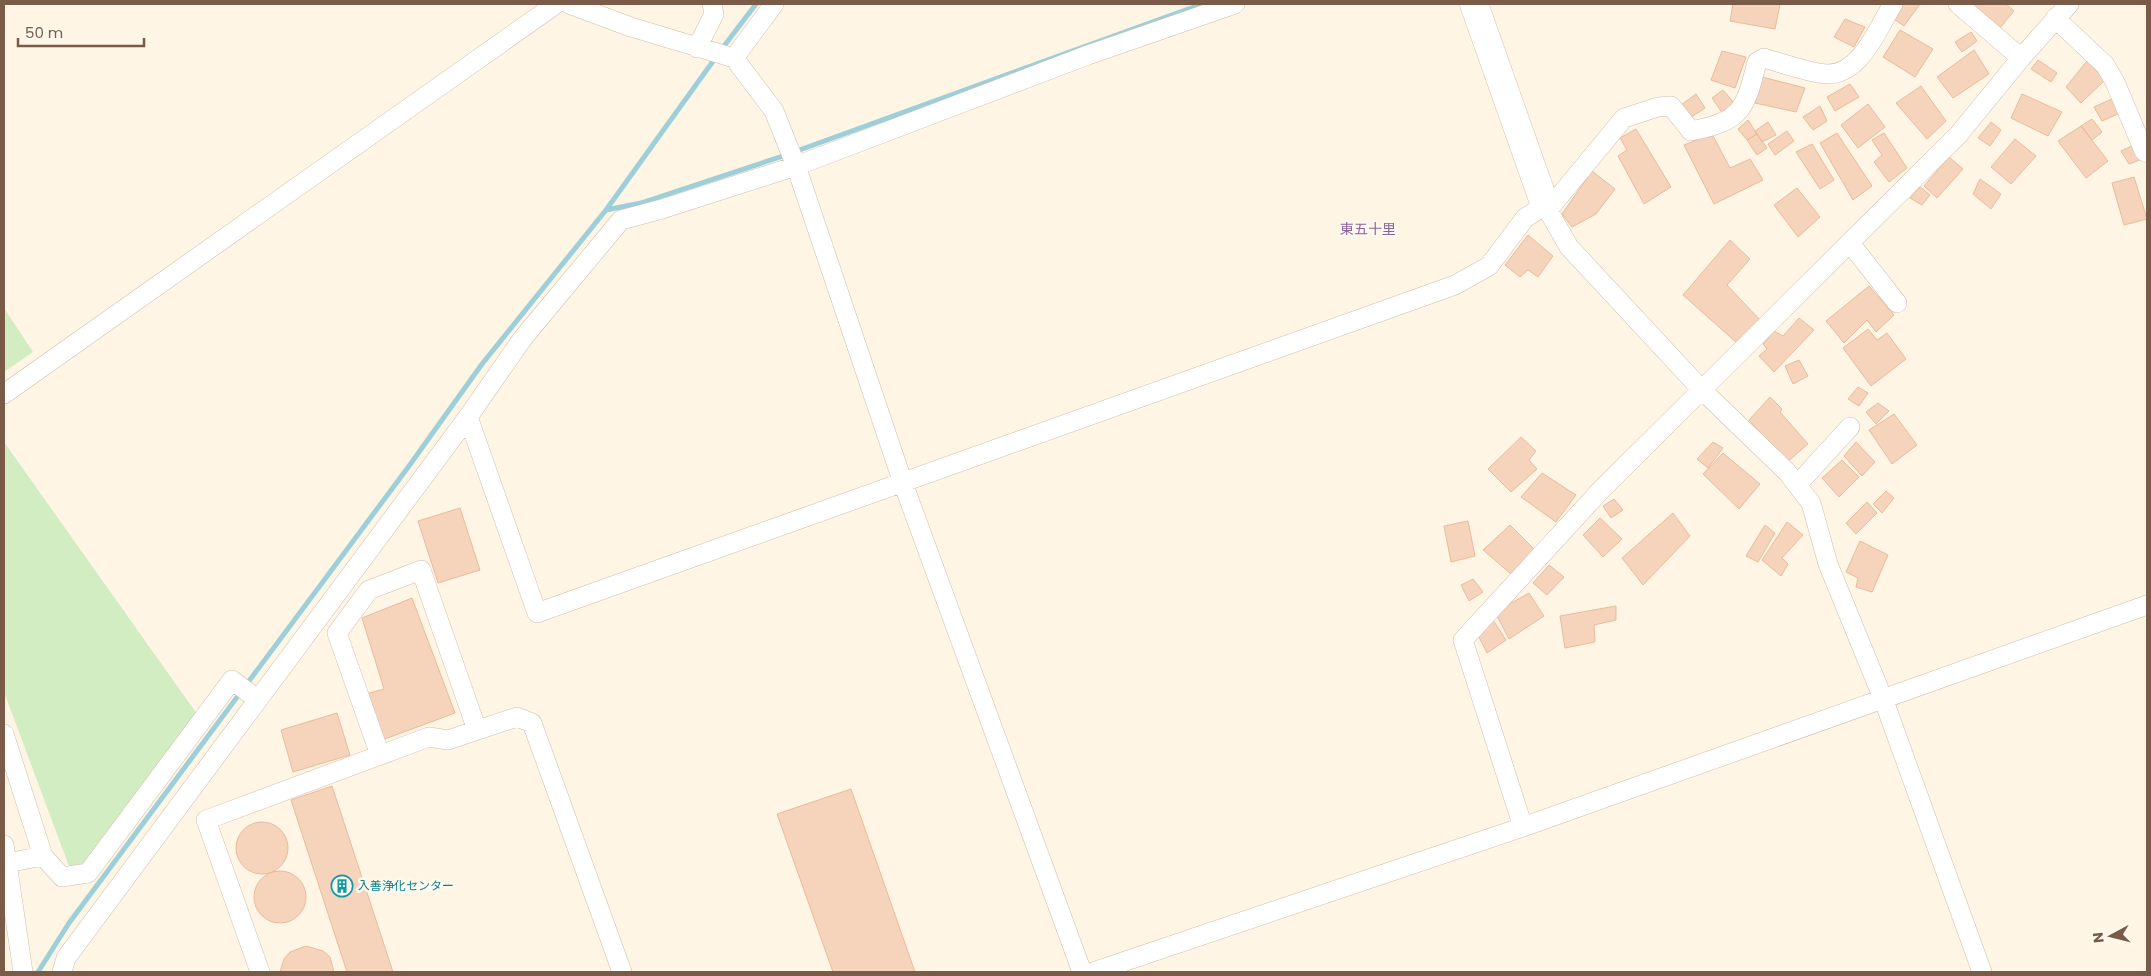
<svg xmlns="http://www.w3.org/2000/svg" width="2151" height="976" font-family="Poppins,'Noto Sans JP',sans-serif">
<style>
.green{fill:#d2edc2}
.lines{fill:none;stroke-linecap:round;stroke-linejoin:round}
.stream{stroke:#9dcfdb;stroke-width:5}
.building{fill:#f5d4bb;stroke:#e9bb9a}
.street-casing{stroke:#d0bdaa;stroke-width:20}
.secondary-casing{stroke:#d6bfaa;stroke-width:29}
.street{stroke:#fff;stroke-width:19}
.secondary{stroke:#fff;stroke-width:28}
.labels{text-anchor:middle;stroke-width:5;stroke-linejoin:round;paint-order:stroke}
.culture-label{font-size:12px;fill:#0d838f;stroke:#fff8ed;text-anchor:start}
.neighbourhood-label{font-size:14px;fill:#8b639c;stroke:#fff8ed}
</style>
<rect width="100%" height="100%" fill="#fef5e5"/>
<path class="green" d="M 4,308 L 33,352 L 4,372 Z
M 4,442 L 197,714 L 85,866 L 70,869 L 4,692 Z"/>
<g class="lines">
<path class="stream" d="M 721,50 L 756,4
M 794,152 L 1202,4
M 606,210 L 641,203 L 786,155
M 38,972 L 69,923 L 409,466 L 482,364 L 606,210 L 716,57"/>
</g>
<path class="building" d="M 1733,4 L 1780,4 L 1775,29 L 1730,21 Z
M 1901,4 L 1920,4 L 1904,26 L 1891,17 Z
M 1969,4 L 2006,4 L 2014,11 L 1999,29 Z
M 1845,19 L 1865,27 L 1854,47 L 1834,37 Z
M 1900,30 L 1933,49 L 1915,77 L 1883,57 Z
M 1971,32 L 1977,41 L 1962,52 L 1955,42 Z
M 1974,50 L 1989,74 L 1953,98 L 1937,77 Z
M 1722,51 L 1746,57 L 1735,88 L 1711,80 Z
M 2038,60 L 2057,73 L 2051,82 L 2031,69 Z
M 2087,61 L 2105,80 L 2081,103 L 2066,87 Z
M 1762,77 L 1805,88 L 1796,112 L 1755,103 Z
M 1850,84 L 1859,97 L 1835,111 L 1827,97 Z
M 1921,86 L 1946,121 L 1927,139 L 1896,103 Z
M 1723,90 L 1736,105 L 1723,114 L 1712,98 Z
M 1696,94 L 1705,108 L 1690,118 L 1681,105 Z
M 2022,94 L 2062,112 L 2048,136 L 2011,118 Z
M 2114,98 L 2120,113 L 2102,121 L 2094,107 Z
M 1868,104 L 1885,127 L 1858,148 L 1841,125 Z
M 1820,106 L 1827,121 L 1813,130 L 1803,117 Z
M 2092,119 L 2102,132 L 2092,140 L 2081,126 Z
M 1748,120 L 1757,134 L 1747,140 L 1738,129 Z
M 1768,122 L 1776,135 L 1762,142 L 1755,131 Z
M 1991,122 L 2001,130 L 1990,146 L 1978,138 Z
M 2081,126 L 2108,161 L 2086,178 L 2058,141 Z
M 1636,129 L 1671,187 L 1644,204 L 1618,156 L 1627,150 L 1620,138 Z
M 1787,131 L 1794,141 L 1775,155 L 1768,144 Z
M 1837,133 L 1872,186 L 1853,200 L 1820,143 Z
M 1884,133 L 1907,168 L 1889,182 L 1874,162 L 1882,155 L 1872,140 Z
M 1712,134 L 1730,168 L 1750,159 L 1763,180 L 1714,204 L 1684,145 Z
M 1757,134 L 1767,148 L 1757,155 L 1747,140 Z
M 2015,139 L 2036,156 L 2011,184 L 1991,167 Z
M 1812,144 L 1834,180 L 1820,189 L 1796,152 Z
M 2134,145 L 2142,159 L 2129,164 L 2121,151 Z
M 1949,157 L 1963,169 L 1937,198 L 1924,186 Z
M 1592,171 L 1615,189 L 1596,214 L 1572,227 L 1562,214 Z
M 2134,177 L 2147,219 L 2124,225 L 2112,183 Z
M 1980,179 L 2001,194 L 1991,209 L 1973,194 Z
M 1920,187 L 1930,195 L 1922,205 L 1910,198 Z
M 1797,188 L 1820,217 L 1798,237 L 1774,205 Z
M 1528,235 L 1553,256 L 1538,277 L 1528,270 L 1520,277 L 1505,265 Z
M 1730,240 L 1750,259 L 1727,285 L 1760,320 L 1737,343 L 1683,295 Z
M 1869,286 L 1894,315 L 1876,332 L 1867,320 L 1844,343 L 1826,321 Z
M 1799,318 L 1814,330 L 1774,372 L 1759,356 L 1767,349 L 1763,344 L 1774,331 L 1783,336 Z
M 1868,329 L 1877,340 L 1887,333 L 1906,359 L 1871,386 L 1843,348 Z
M 1799,360 L 1808,376 L 1793,384 L 1785,366 Z
M 1858,387 L 1868,393 L 1859,406 L 1848,399 Z
M 1770,397 L 1782,409 L 1780,412 L 1808,444 L 1786,463 L 1749,420 Z
M 1878,403 L 1889,411 L 1876,424 L 1866,412 Z
M 1894,414 L 1917,445 L 1892,464 L 1869,430 Z
M 1521,437 L 1536,451 L 1529,460 L 1537,469 L 1511,492 L 1488,469 Z
M 1713,442 L 1723,448 L 1708,468 L 1697,459 Z
M 1856,442 L 1875,462 L 1862,476 L 1844,456 Z
M 1723,453 L 1760,484 L 1739,509 L 1703,474 Z
M 1842,460 L 1859,477 L 1839,497 L 1822,478 Z
M 1542,473 L 1576,495 L 1556,522 L 1521,497 Z
M 1886,491 L 1894,498 L 1882,513 L 1873,504 Z
M 1614,499 L 1623,510 L 1611,518 L 1603,506 Z
M 1867,502 L 1877,513 L 1856,534 L 1846,523 Z
M 460,508 L 480,570 L 438,583 L 418,521 Z
M 1673,513 L 1690,536 L 1643,585 L 1622,558 Z
M 1600,518 L 1622,539 L 1603,557 L 1583,535 Z
M 1468,521 L 1475,556 L 1451,562 L 1444,526 Z
M 1787,522 L 1803,535 L 1782,558 L 1788,564 L 1781,576 L 1762,560 Z
M 1510,525 L 1534,549 L 1511,574 L 1483,550 Z
M 1765,525 L 1775,533 L 1758,562 L 1746,556 Z
M 1860,541 L 1888,555 L 1872,592 L 1856,587 L 1858,578 L 1846,572 Z
M 1549,565 L 1564,577 L 1547,595 L 1533,583 Z
M 1473,579 L 1483,592 L 1469,601 L 1461,585 Z
M 1529,593 L 1544,616 L 1509,639 L 1495,612 Z
M 412,598 L 455,713 L 382,740 L 366,694 L 384,689 L 362,618 Z
M 1616,606 L 1616,620 L 1594,625 L 1595,642 L 1565,648 L 1560,616 Z
M 1493,620 L 1506,640 L 1487,653 L 1476,631 Z
M 337,713 L 350,755 L 293,772 L 281,730 Z
M 332,786 L 393,972 L 347,972 L 291,800 Z
M 851,789 L 915,972 L 833,972 L 777,814 Z
M236 848a26 26 0 1 1 52 0a26 26 0 1 1-52 0Z
M254 897a26 26 0 1 1 52 0a26 26 0 1 1-52 0Z
M 306,946 L 323,951 L 330,957 L 334,972 L 280,972 L 284,959 L 290,952 Z"/>
<g class="lines">
<g class="street-casing">
<path id="street" d="M 569,4 L 631,27 L 734,58 L 774,111 L 796,166 L 903,483 L 1082,972
M 1958,4 L 2021,58
M 2055,18 L 2105,65 L 2115,82 L 2144,151 L 2147,153
M 697,48 L 714,14 L 712,4
M 734,58 L 774,4
M 1548,210 L 1624,118 L 1658,107 L 1671,106 L 1691,131 C 1742,121 1745,110 1757,62 L 1764,58 C 1781,63 1812,74 1828,74 C 1861,74 1878,28 1893,4
M 1850,243 L 1897,303
M 4,394 L 556,4
M 468,417 L 537,613 L 1455,285 L 1489,266 L 1525,218 L 1545,205 L 1569,247 L 1701,389 L 1787,472 L 1811,503 L 1828,564 L 1884,701 L 1982,972
M 1797,485 L 1850,427
M 4,734 L 43,856 L 62,877 L 88,873 L 232,680 L 258,700
M 380,755 L 337,633 L 369,590 L 421,570 L 477,730
M 1523,827 L 1463,640 L 1600,491 L 1959,134 L 2021,58 L 2069,4
M 4,845 L 7,863
M 23,972 L 7,863 L 43,856
M 62,972 L 66,958 L 468,417 L 523,338 L 621,220 L 662,209 L 796,166 L 1088,55 L 1235,4
M 260,972 L 206,820 L 429,737 L 448,740 L 517,717 L 532,723 L 622,972
M 1093,972 L 1523,827 L 2147,605"/>
</g>
<g class="secondary-casing">
<path id="secondary" d="M 1474,4 L 1545,205"/>
</g>
<use href="#street" class="street"/>
<use href="#secondary" class="secondary"/>
</g>
<defs>
<g id="building-ring" transform="scale(1.125)"><circle r="9.5" fill="#fff8ed" stroke="#0f9aa8" stroke-width="1.5"/><path d="M-4-6H4V6H1V3H-1V6H-4ZM-2.5-4.3h1.7v1.8h-1.7ZM.8-4.3h1.7v1.8H.8ZM-2.5-1h1.7V.8h-1.7ZM.8-1h1.7V.8H.8Z" fill="#0f9aa8"/></g>
</defs>
<g fill-rule="evenodd">
<use href="#building-ring" x="342" y="886"/>
</g>
<g class="labels">
<g class="culture-label">
<text x="358" y="890">入善浄化センター</text>
</g>
<g class="neighbourhood-label">
<text x="1368" y="234">東五十里</text>
</g>
</g>
<rect width="2151" height="976" fill="none" stroke="#795b48" stroke-width="10"/>
<g transform="translate(2111 936) rotate(263)" stroke="#fff8ed" stroke-width="4" paint-order="stroke">
<path d="M0-4L9 19L0 12L-9 19Z" fill="#795b48"/>
<text y="-8" font-size="14" font-weight="bold" text-anchor="middle" fill="#795b48">N</text>
</g>
<path d="M18 38v8h126v-8" fill="none" stroke="#795b48" stroke-width="2.5"/>
<text x="25" y="38" font-size="15" fill="#795b48" stroke="#fff8ed" stroke-width="4" paint-order="stroke">50 m</text>
</svg>
